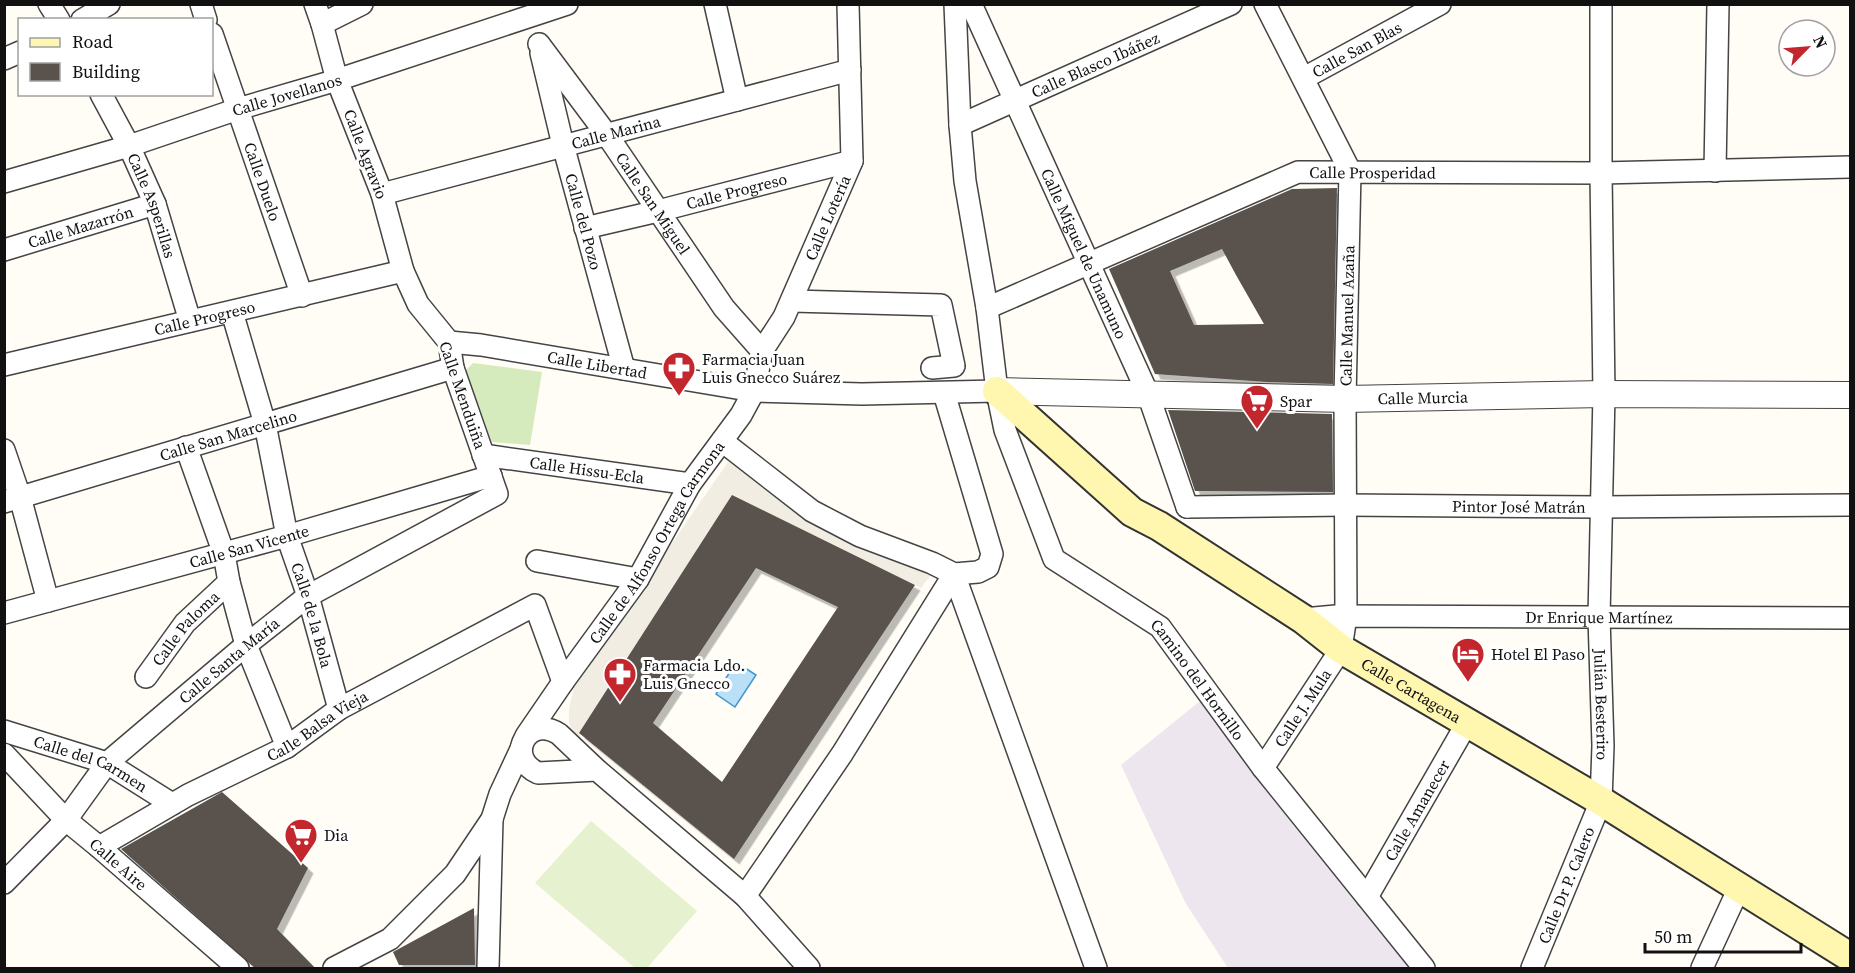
<svg xmlns="http://www.w3.org/2000/svg" width="1855" height="973" font-family="'Source Serif 4',serif">
<style>
.industrial{fill:#eee6ef}
.green{fill:#d5ebbd}
.pitch{fill:#e6f2cf}
.plaza{fill:#f1ede2}
.water{fill:#b9e0f7;stroke:#3f96cf;stroke-width:1.5}
.building{fill:#5a524d;fill-rule:evenodd;filter:url(#shadow)}
.lines{fill:none;stroke-linecap:round;stroke-linejoin:round}
.minor-casing{stroke:#444;stroke-width:24}
.tertiary-casing{stroke:#444;stroke-width:28}
.secondary-casing{stroke:#333;stroke-width:32}
.minor{stroke:#fff;stroke-width:21}
.tertiary{stroke:#fff;stroke-width:26}
.secondary{stroke:#fff6b0;stroke-width:28}
.labels{text-anchor:middle;stroke-width:6;stroke-linejoin:round;paint-order:stroke}
.street-label{font-size:16px;fill:#111;stroke:#fff}
.poi-label{font-size:16px;fill:#111;stroke:#fff;text-anchor:start}
</style>
<defs>
<filter id="shadow"><feDropShadow dx="5.5" dy="5.5" stdDeviation="0" flood-color="#0004"/></filter>
</defs>
<rect width="100%" height="100%" fill="#fffdf5"/>
<path class="industrial" d="M 1205,697 L 1411,968 L 1228,968 L 1186,904 L 1121,765 Z"/>
<path class="green" d="M 473,363 L 542,372 L 530,445 L 492,442 L 466,370 Z"/>
<path class="pitch" d="M 591,821 L 697,911 L 647,968 L 635,968 L 535,883 Z"/>
<path class="plaza" d="M 728,462 L 819,527 L 843,541 L 931,567 L 931,575 L 921,588 L 732,496 L 579,733 L 585,749 L 573,734 L 569,722 L 569,708 L 575,684 Z"/>
<path class="water" d="M 736,662 L 756,675 L 735,707 L 716,694 Z"/>
<path class="building" d="M 1337,188 L 1333,384 L 1267,382 L 1155,374 L 1109,269 L 1292,189 ZM 1222,249 L 1236,275 L 1264,324 L 1194,325 L 1170,271 Z
M 1168,410 L 1332,414 L 1333,492 L 1195,491 Z
M 732,495 L 915,585 L 734,859 L 579,733 ZM 756,568 L 838,607 L 722,782 L 653,723 Z
M 222,792 L 308,868 L 277,929 L 316,969 L 256,969 L 121,849 Z
M 474,908 L 475,965 L 399,965 L 393,952 Z"/>
<g class="lines">
<g class="minor-casing">
<g id="minor">
<path d="M 49,4 L 59,20"/>
<path d="M 201,4 L 206,20"/>
<path d="M 715,4 L 737,100"/>
<path id="s1" d="M 955,4 L 960,125 L 965,181 L 987,308 L 997,391 L 1005,430 L 1054,559 L 1160,627 L 1263,768 L 1424,968"/>
<path id="s2" d="M 971,4 L 1148,394 L 1187,507"/>
<path d="M 1601,4 L 1601,173 L 1850,167"/>
<path d="M 82,20 L 109,4"/>
<path d="M 322,24 L 362,4"/>
<path id="s3" d="M 212,34 L 302,296"/>
<path id="s4" d="M 539,44 L 607,135 L 724,308 L 762,351"/>
<path id="s5" d="M 541,53 L 563,145 L 624,369"/>
<path d="M 4,59 L 20,52"/>
<path id="s6" d="M 1304,78 L 1440,4"/>
<path id="s7" d="M 101,94 L 129,146 L 155,204 L 190,321"/>
<path id="s8" d="M 960,125 L 1231,4"/>
<path d="M 1715,171 L 1718,4"/>
<path id="s9" d="M 4,182 L 129,146 L 238,109 L 337,80 L 567,4"/>
<path id="s10" d="M 382,194 L 850,70"/>
<path id="s11" d="M 585,228 L 658,211 L 852,161"/>
<path id="s12" d="M 4,250 L 155,204"/>
<path d="M 792,301 L 941,305 L 954,366 L 932,368"/>
<path id="s13" d="M 987,308 L 1298,172 L 1601,173 L 1604,394 L 1599,617 L 1603,746 L 1601,801 L 1532,968"/>
<path id="s14" d="M 232,312 L 265,424 L 287,536 L 308,596 L 339,709"/>
<path id="s15" d="M 449,342 L 481,345 L 754,391 L 862,394 L 997,391"/>
<path id="s16" d="M 4,365 L 403,271"/>
<path d="M 722,441 L 812,511 L 860,536 L 932,563 L 954,574 L 978,572 L 988,567 L 992,554 L 944,393"/>
<path d="M 186,447 L 224,554 L 229,582 L 246,645 L 287,747"/>
<path d="M 4,450 L 20,497 L 48,601"/>
<path id="s17" d="M 483,455 L 690,484"/>
<path id="s18" d="M 4,502 L 453,368"/>
<path id="s19" d="M 1187,507 L 1345,505 L 1601,507 L 1850,505"/>
<path d="M 537,561 L 638,579"/>
<path d="M 954,574 L 1096,968"/>
<path id="s20" d="M 4,613 L 287,536 L 491,476"/>
<path id="s21" d="M 1303,619 L 1336,616 L 1850,618"/>
<path id="s22" d="M 146,677 L 185,623 L 229,582"/>
<path id="s23" d="M 4,731 L 107,763 L 172,804"/>
<path id="s24" d="M 526,736 L 563,682 L 638,579 L 690,484 L 741,415 L 754,391 L 762,351 L 784,317 L 852,161 L 848,4"/>
<path id="s25" d="M 4,754 L 66,820 L 99,847 L 238,968"/>
<path id="s26" d="M 1263,768 L 1341,649 L 1346,616 L 1345,399 L 1350,171 L 1265,4"/>
<path d="M 597,770 L 538,773 C 504,757 528,714 559,734 L 597,770 L 745,896 L 809,968"/>
<path id="s27" d="M 99,847 L 188,795 L 287,747 L 339,709 L 535,605 L 563,682"/>
<path id="s28" d="M 4,883 L 66,820 L 107,763 L 246,645 L 308,596 L 497,494 L 453,368 L 449,342 L 418,304 L 403,271 L 382,194 L 337,80 L 322,24 L 315,4"/>
<path d="M 745,896 L 842,754 L 954,574"/>
<path id="s29" d="M 1367,897 L 1467,723"/>
<path d="M 334,968 L 390,939 L 455,874 L 492,819 L 500,794 L 521,749"/>
<path d="M 488,968 L 492,819"/>
<path d="M 1702,968 L 1739,888"/>
</g>
</g>
<g class="tertiary-casing">
<g id="tertiary">
<path id="s30" d="M 997,391 L 1345,399 L 1604,394 L 1850,395"/>
</g>
</g>
<g class="secondary-casing">
<g id="secondary">
<path id="s31" d="M 997,391 L 1132,512 L 1159,526 L 1303,619 L 1341,649 L 1601,801 L 1850,957"/>
</g>
</g>
<use href="#minor" class="minor"/>
<use href="#tertiary" class="tertiary"/>
<use href="#secondary" class="secondary"/>
</g>
<defs>
<g id="pharmacy-pin" transform="scale(1.725)"><path d="M0 17L-7.5 6A9.5 9.5 0 1 1 7.5 6Z" fill="#c4262e" stroke="#fff"/><path d="M-2-6h4v4h4v4h-4v4h-4v-4h-4v-4h4Z" fill="#fff"/></g>
<g id="supermarket-pin" transform="scale(1.725)"><path d="M0 17L-7.5 6A9.5 9.5 0 1 1 7.5 6Z" fill="#c4262e" stroke="#fff"/><path d="M-6-5.5h2.5l.6 2H6L4.5 2H-2.5L-4.4-4H-6ZM-1.5 3.2a1.3 1.3 0 1 0 .1 0ZM3 3.2a1.3 1.3 0 1 0 .1 0Z" fill="#fff"/></g>
<g id="hotel-pin" transform="scale(1.725)"><path d="M0 17L-7.5 6A9.5 9.5 0 1 1 7.5 6Z" fill="#c4262e" stroke="#fff"/><path d="M-6-4.5h1.5V1H6V5H4.5V3h-9V5H-6ZM-4 0a1.8 1.8 0 1 1 3.6 0ZM.5 0V-2.5h3Q6-2.5 6 0Z" fill="#fff"/></g>
</defs>
<g fill-rule="evenodd">
<use href="#pharmacy-pin" x="679" y="368"/>
<use href="#supermarket-pin" x="1257" y="401"/>
<use href="#hotel-pin" x="1468" y="654"/>
<use href="#pharmacy-pin" x="620" y="674"/>
<use href="#supermarket-pin" x="301" y="835"/>
</g>
<g class="labels">
<g class="street-label">
<text dy="6" stroke="none"><textPath href="#s6" startOffset="60">Calle San Blas</textPath></text>
<text dy="6" stroke="none"><textPath href="#s8" startOffset="148">Calle Blasco Ibáñez</textPath></text>
<text dy="6" stroke="none"><textPath href="#s9" startOffset="296">Calle Jovellanos</textPath></text>
<text dy="6" stroke="none"><textPath href="#s10" startOffset="242">Calle Marina</textPath></text>
<text transform="translate(366 154) rotate(69)" y="6">Calle Agravio</text>
<text dy="6" stroke="none"><textPath href="#s13" startOffset="414">Calle Prosperidad</textPath></text>
<text dy="6" stroke="none"><textPath href="#s3" startOffset="156">Calle Duelo</textPath></text>
<text dy="6" stroke="none"><textPath href="#s11" startOffset="156">Calle Progreso</textPath></text>
<text dy="6" stroke="none"><textPath href="#s4" startOffset="196">Calle San Miguel</textPath></text>
<text dy="6" stroke="none"><textPath href="#s7" startOffset="123">Calle Asperillas</textPath></text>
<text dy="6" stroke="none"><textPath href="#s24" startOffset="604">Calle Lotería</textPath></text>
<text dy="6" stroke="none"><textPath href="#s5" startOffset="174">Calle del Pozo</textPath></text>
<text dy="6" stroke="none"><textPath href="#s12" startOffset="80">Calle Mazarrón</textPath></text>
<text dy="6" stroke="none"><textPath href="#s2" startOffset="274">Calle Miguel de Unamuno</textPath></text>
<text dy="6" stroke="none"><textPath href="#s26" startOffset="476">Calle Manuel Azaña</textPath></text>
<text dy="6" stroke="none"><textPath href="#s16" startOffset="206">Calle Progreso</textPath></text>
<text dy="6" stroke="none"><textPath href="#s15" startOffset="150">Calle Libertad</textPath></text>
<text transform="translate(463 395) rotate(71)" y="6">Calle Menduiña</text>
<text dy="6" stroke="none"><textPath href="#s30" startOffset="426">Calle Murcia</textPath></text>
<text dy="6" stroke="none"><textPath href="#s18" startOffset="234">Calle San Marcelino</textPath></text>
<text dy="6" stroke="none"><textPath href="#s17" startOffset="105">Calle Hissu-Ecla</textPath></text>
<text dy="6" stroke="none"><textPath href="#s19" startOffset="332">Pintor José Matrán</textPath></text>
<text dy="6" stroke="none"><textPath href="#s24" startOffset="234">Calle de Alfonso Ortega Carmona</textPath></text>
<text dy="6" stroke="none"><textPath href="#s20" startOffset="254">Calle San Vicente</textPath></text>
<text dy="6" stroke="none"><textPath href="#s14" startOffset="314">Calle de la Bola</textPath></text>
<text dy="6" stroke="none"><textPath href="#s21" startOffset="296">Dr Enrique Martínez</textPath></text>
<text dy="6" stroke="none"><textPath href="#s22" startOffset="63">Calle Paloma</textPath></text>
<text dy="6" stroke="none"><textPath href="#s28" startOffset="318">Calle Santa María</textPath></text>
<text dy="6" stroke="none"><textPath href="#s1" startOffset="758">Camino del Hornillo</textPath></text>
<text dy="6" stroke="none"><textPath href="#s31" startOffset="513">Calle Cartagena</textPath></text>
<text dy="6" stroke="none"><textPath href="#s13" startOffset="1174">Julián Besteriro</textPath></text>
<text dy="6" stroke="none"><textPath href="#s26" startOffset="72">Calle J. Mula</textPath></text>
<text dy="6" stroke="none"><textPath href="#s27" startOffset="250">Calle Balsa Vieja</textPath></text>
<text dy="6" stroke="none"><textPath href="#s23" startOffset="93">Calle del Carmen</textPath></text>
<text dy="6" stroke="none"><textPath href="#s29" startOffset="100">Calle Amanecer</textPath></text>
<text dy="6" stroke="none"><textPath href="#s25" startOffset="159">Calle Aire</textPath></text>
<text transform="translate(1566 885) rotate(-68)" y="6">Calle Dr P. Calero</text>
</g>
<g class="poi-label">
<text x="702" y="365">Farmacia Juan<tspan x="702" dy="18">Luis Gnecco Suárez</tspan></text>
<text x="1280" y="407">Spar</text>
<text x="1491" y="660">Hotel El Paso</text>
<text x="643" y="671">Farmacia Ldo.<tspan x="643" dy="18">Luis Gnecco</tspan></text>
<text x="324" y="841">Dia</text>
</g>
</g>
<rect width="1855" height="973" fill="none" stroke="#111111" stroke-width="12"/>
<rect x="18" y="18" width="195" height="78" fill="#ffffff" stroke="#a0a0a0" stroke-width="1.5"/>
<rect x="30" y="38" width="30" height="9" fill="#fff6b0" stroke="#a0a0a0" stroke-width="1.5"/>
<text x="72" y="48" font-size="18" fill="#111111">Road</text>
<rect x="30" y="63" width="30" height="18" fill="#5a524d" stroke="#a0a0a0" stroke-width="1.5"/>
<text x="72" y="78" font-size="18" fill="#111111">Building</text>
<g transform="translate(1807 48) rotate(65)"><circle r="28" fill="#ffffff" stroke="#a0a0a0" stroke-width="1.5"/>
<path d="M0-4.5L10 22L0 15L-10 22Z" fill="#c4262e"/>
<text y="-9" font-size="16" font-weight="bold" text-anchor="middle" fill="#111111">N</text>
</g>
<path d="M1645 943v9h156v-9" fill="none" stroke="#111111" stroke-width="3"/>
<text x="1654" y="943" font-size="18" fill="#111111" stroke="#ffffff" stroke-width="4.5" paint-order="stroke">50 m</text>
</svg>
